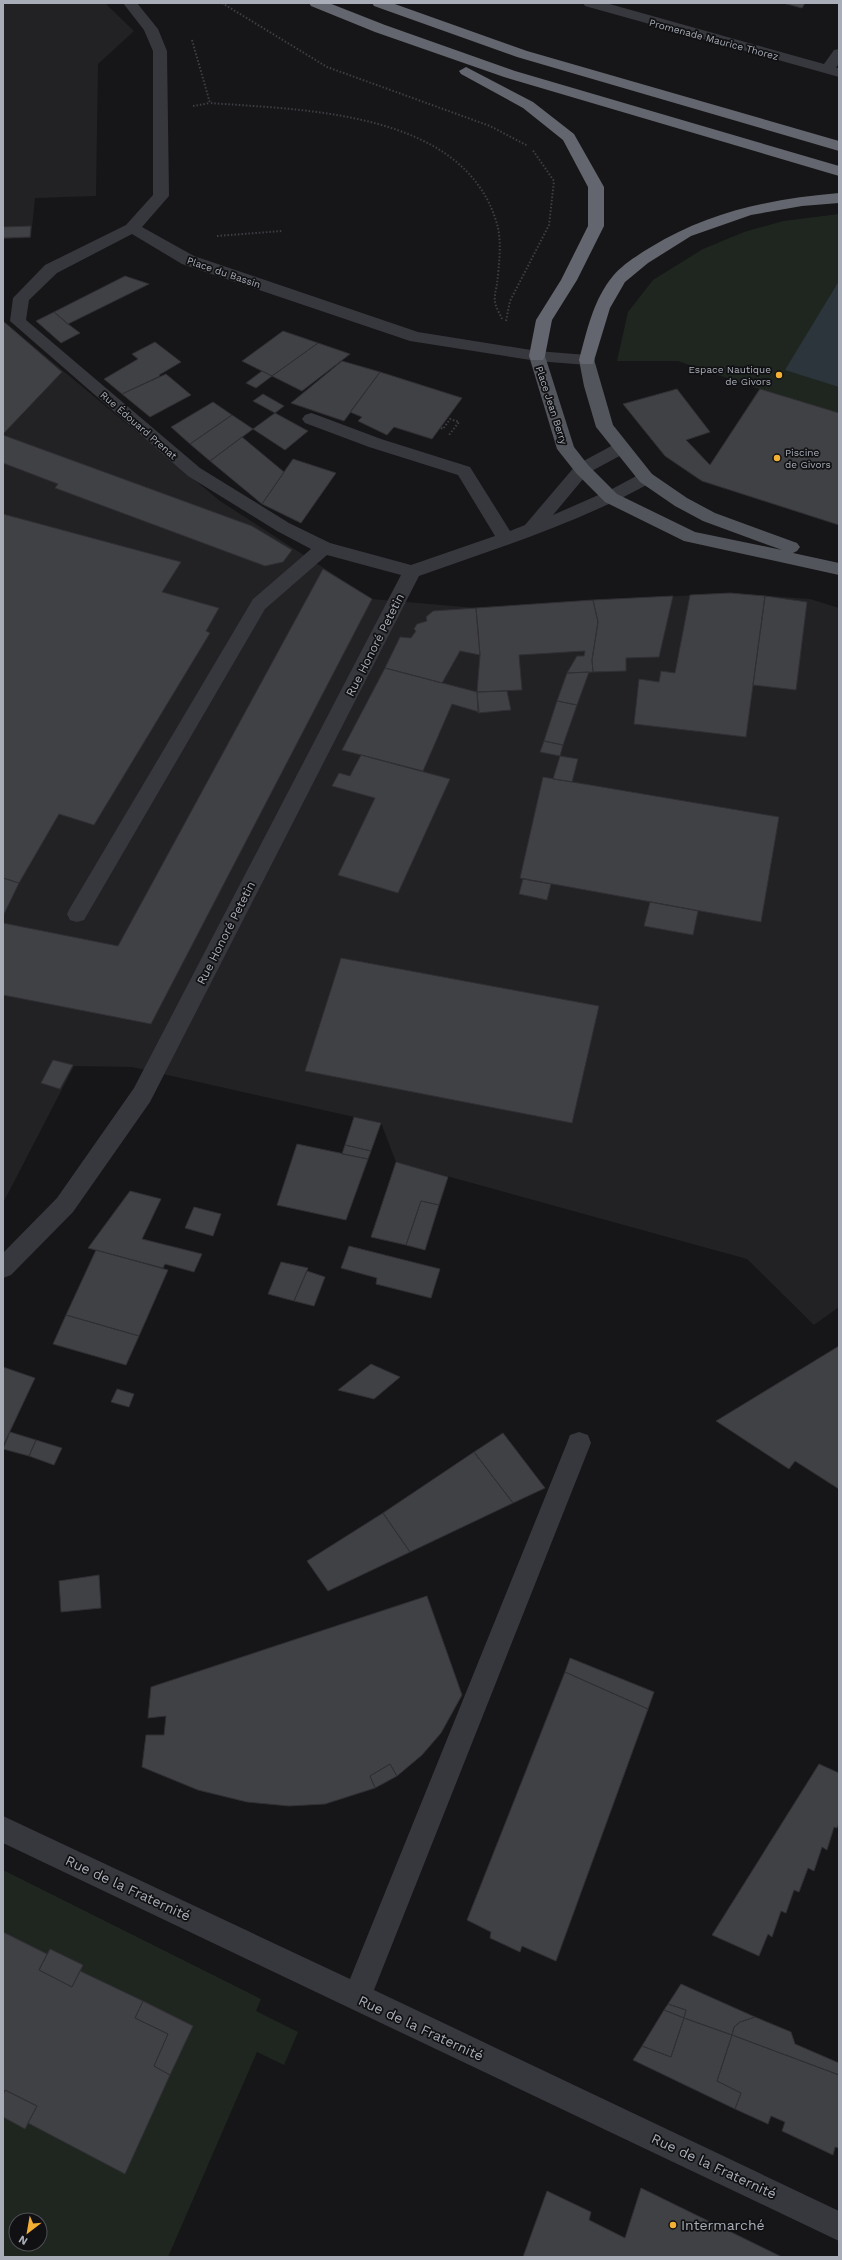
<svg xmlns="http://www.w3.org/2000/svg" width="842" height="2260" font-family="'Work Sans',sans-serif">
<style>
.built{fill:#222225}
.green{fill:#1e261f;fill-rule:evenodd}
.water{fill:#2c353c}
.building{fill:#404145;stroke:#303034}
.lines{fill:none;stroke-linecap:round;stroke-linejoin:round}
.path{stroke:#3d3f44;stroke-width:2;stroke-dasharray:1.5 2;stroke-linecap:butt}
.minor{fill:#37383d;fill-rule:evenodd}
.major{fill:#53555c;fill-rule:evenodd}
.highway{fill:#63666e;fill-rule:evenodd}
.poi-dot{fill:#f2b134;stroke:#111113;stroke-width:1.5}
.labels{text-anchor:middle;stroke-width:3.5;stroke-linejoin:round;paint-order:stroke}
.far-street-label{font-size:10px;fill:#a8adb8;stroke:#111113}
.far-poi-label{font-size:10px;fill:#a8adb8;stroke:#111113;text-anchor:end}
.street-label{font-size:12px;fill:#a8adb8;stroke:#111113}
.near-street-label{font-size:14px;fill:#a8adb8;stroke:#111113}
.near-poi-label{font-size:14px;fill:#a8adb8;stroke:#111113;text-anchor:start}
</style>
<rect width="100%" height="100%" fill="#161618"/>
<path class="built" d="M 3,3 L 105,3 L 134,31 L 98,64 L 96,196 L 35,198 L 31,238 L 3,239 Z
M 3,321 L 220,501 L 372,599 L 476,608 L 730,593 L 810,599 L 839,608 L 839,1307 L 814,1325 L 747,1259 L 396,1162 L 381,1123 L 132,1067 L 74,1066 L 3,1203 Z"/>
<path class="green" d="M 839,214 L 839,525 L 698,479 L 665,456 L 623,404 L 677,389 L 710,432 L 686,440 L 710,465 L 759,389 L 678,361 L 617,361 L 628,312 L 653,280 L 703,249 L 744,232 L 783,221 Z
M 3,1870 L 261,1999 L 256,2011 L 298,2032 L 284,2065 L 257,2052 L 168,2257 L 3,2257 ZM 16,2220 L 40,2220 L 40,2244 L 16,2244 Z"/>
<path class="water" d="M 839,281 L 839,387 L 785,370 Z"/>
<path class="building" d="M 783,3 L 805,3 L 802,8 Z
M 31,226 L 30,237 L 3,238 L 3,227 Z
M 125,276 L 149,284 L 68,324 L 54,312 Z
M 54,312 L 68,324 L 80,333 L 61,343 L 36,321 Z
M 3,321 L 62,372 L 3,434 Z
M 283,331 L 318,343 L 272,376 L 242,361 Z
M 155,342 L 181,362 L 159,375 L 160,376 L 122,394 L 104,379 L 138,359 L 132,354 Z
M 318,343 L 350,354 L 302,391 L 272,376 Z
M 342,361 L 380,372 L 344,421 L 291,403 Z
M 262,371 L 272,376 L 256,388 L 246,383 Z
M 380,372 L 462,398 L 432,439 L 394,427 L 387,435 L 358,421 L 362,417 L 350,412 Z
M 166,374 L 191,395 L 150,417 L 122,394 Z
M 677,389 L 710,432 L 686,440 L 710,465 L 760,389 L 839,413 L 839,525 L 702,481 L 665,456 L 623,404 Z
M 263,394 L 284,406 L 275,413 L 253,401 Z
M 213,402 L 232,415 L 190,444 L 171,427 Z
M 275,413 L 308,431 L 285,450 L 253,429 Z
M 232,415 L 253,429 L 210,461 L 190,444 Z
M 3,435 L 252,526 L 292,550 L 283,562 L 265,566 L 55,488 L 58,484 L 3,463 Z
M 242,437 L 284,472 L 262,504 L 210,461 Z
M 293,459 L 336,473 L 301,523 L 262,504 Z
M 3,514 L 181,562 L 162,592 L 219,608 L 206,631 L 210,633 L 94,825 L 59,814 L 19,883 L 3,878 Z
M 323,569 L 372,599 L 151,1024 L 3,995 L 3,923 L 118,946 Z
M 730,593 L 765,596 L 746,737 L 634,724 L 639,679 L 659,682 L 661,671 L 675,673 L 690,595 Z
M 673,596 L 659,657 L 626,658 L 626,671 L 593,672 L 592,660 L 598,622 L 593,600 Z
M 765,596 L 807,602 L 796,690 L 753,685 Z
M 593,600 L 598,622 L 592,660 L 593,672 L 567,673 L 577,656 L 584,656 L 585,651 L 519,655 L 522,690 L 477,692 L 480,655 L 476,608 Z
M 476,608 L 480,655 L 460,651 L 442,683 L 385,668 L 400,637 L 411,638 L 416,631 L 414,629 L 417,624 L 427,621 L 426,617 L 433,611 Z
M 385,668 L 477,692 L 479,712 L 452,704 L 423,771 L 342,750 Z
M 589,672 L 577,705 L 557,701 L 567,673 Z
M 507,691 L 511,710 L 478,713 L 477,692 Z
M 557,701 L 577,705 L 563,745 L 544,741 Z
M 544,741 L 563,745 L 560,756 L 540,752 Z
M 361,755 L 450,779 L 398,893 L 338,875 L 375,798 L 332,786 L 339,773 L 350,776 Z
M 560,756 L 578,759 L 572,782 L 553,779 Z
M 543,777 L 779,817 L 761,922 L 520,878 Z
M 3,878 L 19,883 L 3,916 Z
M 523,879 L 551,884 L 547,900 L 519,894 Z
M 650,902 L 698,911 L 693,935 L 644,926 Z
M 341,958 L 599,1006 L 572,1123 L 305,1071 Z
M 53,1060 L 73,1065 L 60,1089 L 41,1083 Z
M 354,1117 L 381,1123 L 371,1151 L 345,1145 Z
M 297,1144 L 368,1159 L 346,1220 L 277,1205 Z
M 345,1145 L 371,1151 L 368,1159 L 342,1154 Z
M 396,1162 L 448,1177 L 439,1205 L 421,1201 L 406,1245 L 371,1237 Z
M 130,1191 L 161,1199 L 142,1239 L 202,1254 L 194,1272 L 165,1264 L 163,1268 L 88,1248 Z
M 421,1201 L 439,1205 L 425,1250 L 406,1245 Z
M 194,1207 L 221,1214 L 213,1236 L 185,1228 Z
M 349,1246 L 440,1269 L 431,1298 L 376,1284 L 377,1278 L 341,1268 Z
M 96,1250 L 168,1270 L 139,1336 L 66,1315 Z
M 281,1262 L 308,1268 L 294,1301 L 268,1294 Z
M 307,1271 L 325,1277 L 314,1306 L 294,1301 Z
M 66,1315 L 139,1336 L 126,1365 L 53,1344 Z
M 839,1346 L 839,1489 L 795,1461 L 789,1469 L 716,1421 Z
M 371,1364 L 400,1377 L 374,1399 L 338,1390 Z
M 3,1367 L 35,1378 L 3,1446 Z
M 117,1389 L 134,1394 L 129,1407 L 111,1402 Z
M 10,1432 L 36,1440 L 29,1456 L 3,1449 Z
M 503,1433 L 545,1488 L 513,1503 L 474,1452 Z
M 36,1440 L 62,1448 L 54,1465 L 29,1456 Z
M 474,1452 L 513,1503 L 410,1552 L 383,1513 Z
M 383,1513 L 410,1552 L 328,1591 L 307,1561 Z
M 99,1575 L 101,1608 L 61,1612 L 59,1581 Z
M 427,1596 L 462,1695 L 441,1733 L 422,1755 L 397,1776 L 390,1764 L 370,1776 L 375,1788 L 325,1804 L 289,1806 L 247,1802 L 198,1790 L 142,1767 L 146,1735 L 164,1735 L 166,1716 L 148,1718 L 151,1687 Z
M 570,1658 L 654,1692 L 648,1709 L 565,1672 Z
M 565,1672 L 648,1709 L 556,1961 L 522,1946 L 520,1952 L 490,1938 L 491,1932 L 467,1920 Z
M 390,1764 L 397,1776 L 375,1788 L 370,1776 Z
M 819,1764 L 839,1773 L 839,1823 L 837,1828 L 834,1827 L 827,1850 L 822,1847 L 814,1871 L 808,1868 L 799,1892 L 794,1890 L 786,1913 L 781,1911 L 772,1937 L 768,1934 L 759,1956 L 712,1935 Z
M 3,1932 L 47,1954 L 39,1970 L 72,1987 L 80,1971 L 143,2001 L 135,2018 L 168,2034 L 154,2066 L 170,2075 L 125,2174 L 28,2123 L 37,2106 L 5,2090 L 3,2095 Z
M 50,1949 L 83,1965 L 72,1987 L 39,1970 Z
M 681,1984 L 755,2017 L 740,2022 L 734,2027 L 732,2035 L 684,2018 L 686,2010 L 668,2004 Z
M 143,2001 L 193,2026 L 170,2075 L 154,2066 L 168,2034 L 135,2018 Z
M 668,2004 L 686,2010 L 684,2018 L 664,2010 Z
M 664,2010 L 684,2018 L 671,2057 L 642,2046 Z
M 755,2017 L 791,2032 L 795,2044 L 839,2063 L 839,2075 L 732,2035 L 734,2027 L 740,2022 Z
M 684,2018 L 732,2035 L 717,2081 L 741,2093 L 735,2109 L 633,2060 L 642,2046 L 671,2057 Z
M 732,2035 L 839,2075 L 839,2148 L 835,2147 L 833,2155 L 782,2131 L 785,2122 L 771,2116 L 768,2124 L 735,2109 L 741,2093 L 717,2081 Z
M 5,2090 L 37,2106 L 25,2129 L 3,2117 L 3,2095 Z
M 641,2188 L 782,2257 L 523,2257 L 547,2191 L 591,2212 L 589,2220 L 625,2238 Z"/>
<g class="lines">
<path class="path" d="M 222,3 L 327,67 L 490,126 L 528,146
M 192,40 L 210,103 C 305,110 465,111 497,224 C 502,241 499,266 497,284 C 496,290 494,296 495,302 C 496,308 500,314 502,319
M 193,106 L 210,103
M 217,236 L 282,231
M 506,321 L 510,301 L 549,225 L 554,181 L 532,149
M 441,428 L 443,429 L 450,419 L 459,422 L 449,435"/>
<path class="minor" d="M 123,3 L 137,3 L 158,29 L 167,51 L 169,196 L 142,227 L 194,256 L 418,332 L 537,351 L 587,355 L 593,356 L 595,360 L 593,364 L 587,365 L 537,361 L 410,341 L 182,264 L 132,234 L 57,273 L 29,300 L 26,320 L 200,468 L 289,523 L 330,543 L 411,565 L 495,536 L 458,475 L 369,447 L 305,423 L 302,419 L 305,415 L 311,413 L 317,415 L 381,439 L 470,467 L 510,531 L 525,525 L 576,465 L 615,444 L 621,442 L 627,444 L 630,448 L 627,452 L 588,473 L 553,515 L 612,489 L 640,474 L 646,472 L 652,474 L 655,478 L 652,482 C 578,523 498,548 419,576 L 150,1102 L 73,1212 L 11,1275 L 3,1278 L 3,1253 L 57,1198 L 134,1088 L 401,575 L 327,555 L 265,609 L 84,920 L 77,922 L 70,920 L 67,914 L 70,908 L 253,599 L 311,549 L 277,531 L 188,476 L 10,321 L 13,298 L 45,265 L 126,225 L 153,195 L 153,51 L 144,30 Z
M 583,3 L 606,3 L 824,64 L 834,50 L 839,49 L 839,63 L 836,68 L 839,68 L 839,77 L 585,6 Z
M 579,1432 L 588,1435 L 591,1443 L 374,1990 L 839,2211 L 839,2241 L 3,1843 L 3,1816 L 350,1979 L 567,1443 L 570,1435 Z"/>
<path class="major" d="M 537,351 L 543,352 L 545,356 L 574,447 L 588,465 L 617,494 L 695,532 L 782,550 L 703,521 L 675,506 L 640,482 L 596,427 L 584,386 L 579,360 L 581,356 L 593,356 L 613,425 L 652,474 L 687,498 L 715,513 L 797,543 L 800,547 L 797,551 L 793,553 L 839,563 L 839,575 L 684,541 L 605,502 L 576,473 L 557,449 L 529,356 L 531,352 Z"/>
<path class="highway" d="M 309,3 L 329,3 L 385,25 L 515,71 L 839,166 L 839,176 L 504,77 L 375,32 L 311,6 Z
M 372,3 L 392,3 L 527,51 L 839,141 L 839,151 L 517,57 L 374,6 Z
M 466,67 L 533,102 L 574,134 L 604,187 L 604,226 L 577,280 L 552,320 L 545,356 L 543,360 L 531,360 L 529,356 L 536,320 L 561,280 L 588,226 L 588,187 L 563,140 L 523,108 L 461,74 L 459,71 Z
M 839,193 L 839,203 L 802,206 L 751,215 L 691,236 L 648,263 L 625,282 L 610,308 L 593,364 L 581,364 L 579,360 C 587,331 593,300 613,276 C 623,264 638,255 651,247 C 710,211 771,199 839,193 Z"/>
</g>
<g class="poi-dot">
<circle cx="779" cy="375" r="4"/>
<circle cx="777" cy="458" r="4"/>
<circle cx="673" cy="2225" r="4"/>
</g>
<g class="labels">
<g class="far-street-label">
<text transform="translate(714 39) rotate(15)" y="4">Promenade Maurice Thorez</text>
<text transform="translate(224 272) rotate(19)" y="4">Place du Bassin</text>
<text transform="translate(552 405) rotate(72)" y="4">Place Jean Berry</text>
<text transform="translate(139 425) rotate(41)" y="4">Rue Édouard Prenat</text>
</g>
<g class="far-poi-label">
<text x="771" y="373">Espace Nautique<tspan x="771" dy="12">de Givors</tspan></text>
<text x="785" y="456" text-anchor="start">Piscine<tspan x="785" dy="12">de Givors</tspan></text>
</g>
<g class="street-label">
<text transform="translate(375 645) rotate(-63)" y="4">Rue Honoré Petetin</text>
<text transform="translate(226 933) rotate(-63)" y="4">Rue Honoré Petetin</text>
</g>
<g class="near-street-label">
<text transform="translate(128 1888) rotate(25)" y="5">Rue de la Fraternité</text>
<text transform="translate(421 2028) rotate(25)" y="5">Rue de la Fraternité</text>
<text transform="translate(714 2166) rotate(25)" y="5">Rue de la Fraternité</text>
</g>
<g class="near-poi-label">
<text x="681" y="2230">Intermarché</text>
</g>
</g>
<rect width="842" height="2260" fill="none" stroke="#a8adb8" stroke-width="8"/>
<g transform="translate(28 2232) rotate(211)"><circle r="19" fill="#111113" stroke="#4d4f55"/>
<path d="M0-3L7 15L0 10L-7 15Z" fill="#f2b134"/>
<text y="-6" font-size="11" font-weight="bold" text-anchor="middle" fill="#a8adb8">N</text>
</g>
</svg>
